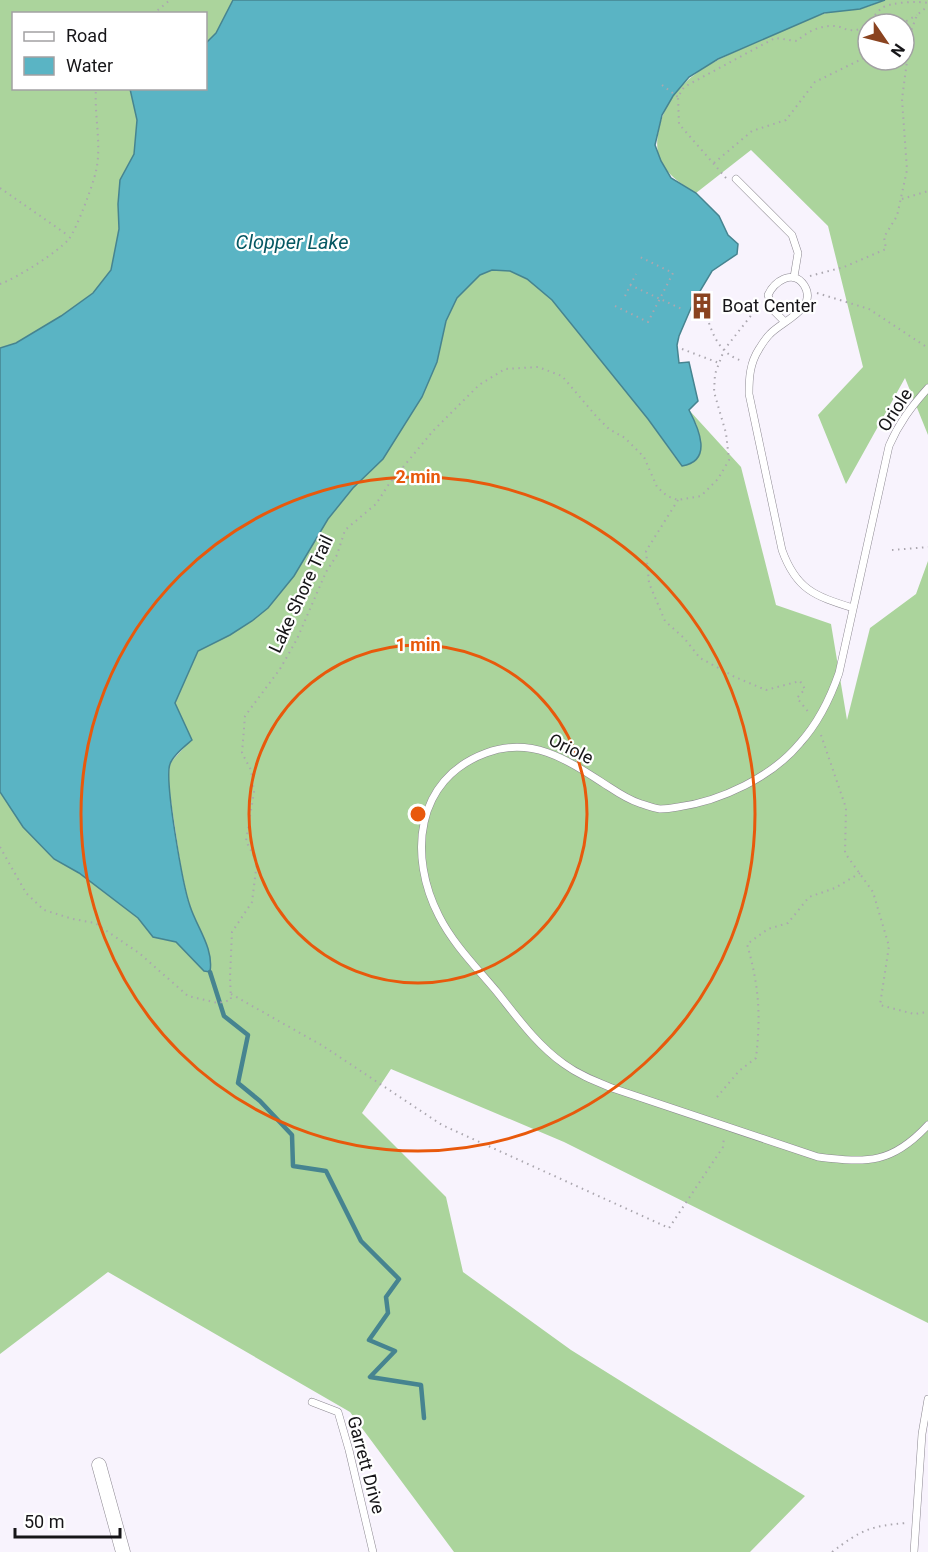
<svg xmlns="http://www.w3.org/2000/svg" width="928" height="1552" font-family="Roboto,sans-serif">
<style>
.forest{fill:#abd49c;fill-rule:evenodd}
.water{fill:#5ab4c4;stroke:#468490;stroke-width:1.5}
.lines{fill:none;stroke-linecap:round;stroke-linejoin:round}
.stream{stroke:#468490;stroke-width:4.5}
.lane-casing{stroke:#8c8891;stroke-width:8}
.street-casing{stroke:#8c8891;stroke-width:15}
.path{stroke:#aba7af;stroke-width:2;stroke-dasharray:1.5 4.5;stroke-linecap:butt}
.lane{stroke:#fff;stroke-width:7}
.street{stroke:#fff;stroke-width:14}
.ring{fill:none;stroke:#e8590c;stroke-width:3}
.labels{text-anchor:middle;stroke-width:4.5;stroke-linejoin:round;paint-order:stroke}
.poi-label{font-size:18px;fill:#161518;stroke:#fff;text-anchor:start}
.street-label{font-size:18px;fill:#161518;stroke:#fff}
.water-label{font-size:20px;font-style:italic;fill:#065863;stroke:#fff}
.centre{fill:#e8590c;stroke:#fff;stroke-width:3}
.ring-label{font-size:18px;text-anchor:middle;font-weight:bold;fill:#e8590c;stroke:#fff;stroke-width:4.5;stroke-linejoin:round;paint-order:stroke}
</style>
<rect width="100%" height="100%" fill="#f8f3fd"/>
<path class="forest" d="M 0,0 L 233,0 L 216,33 L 206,43 L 206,14 L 14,14 L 14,88 L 130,89 L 137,120 L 134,154 L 120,180 L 118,204 L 119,229 L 111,270 L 93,293 L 61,316 L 16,343 L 0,348 Z
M 885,0 L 928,0 L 928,435 L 905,378 L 846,484 L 818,415 L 863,367 L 828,226 L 751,150 L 696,193 C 670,177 651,163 659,129 C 672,73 722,58 769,37 C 786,30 805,20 823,14 C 835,10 848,11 859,9 C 868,7 877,3 885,0 ZM 868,24 L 904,24 L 904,60 L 868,60 Z
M 492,270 L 510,271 L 527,279 L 552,300 L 648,419 L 675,457 L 697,426 L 689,410 L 741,467 L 776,605 L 831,624 L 847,720 L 870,628 L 916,594 L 928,561 L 928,1323 L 564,1142 L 391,1069 L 362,1113 L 446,1197 L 463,1272 L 571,1350 L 805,1496 L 750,1552 L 454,1552 L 350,1412 L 108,1272 L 0,1354 L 0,792 L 23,827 L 54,859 L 79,873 L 138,918 L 153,937 L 176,942 L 204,971 L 207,945 L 189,905 L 181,868 L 168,781 L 170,763 L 191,740 L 175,703 L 198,651 L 230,635 L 268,608 L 294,576 L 328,519 L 353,488 L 383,459 L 422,397 L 437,362 L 446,321 L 457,297 L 480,275 Z"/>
<path class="water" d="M 233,0 L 885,0 L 860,9 L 824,13 L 718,59 L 689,77 L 673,96 L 662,115 L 655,145 L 661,161 L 671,178 L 696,193 L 719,216 L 728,235 L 738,244 L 737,254 L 712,271 L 694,301 L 679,336 L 677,345 L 679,363 L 689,362 L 698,401 L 689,410 C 699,429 713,461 682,466 L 648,419 L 552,300 L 527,279 L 510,271 L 492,270 L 480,275 L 457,298 L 446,321 L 437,362 L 422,397 L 383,459 L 353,488 L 328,519 L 294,576 L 268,608 L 252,621 L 230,635 L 198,651 L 175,703 L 192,740 C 185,746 173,755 170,764 C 164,780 183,886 190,906 C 197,928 214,948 210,972 L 204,971 L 176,942 L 153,937 L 138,918 L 79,873 L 54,859 L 23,827 L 0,792 L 0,348 L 16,343 L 61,316 L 93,293 L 111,270 L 119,229 L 118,204 L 120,180 L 134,154 L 137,120 L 130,89 L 206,88 L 206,43 L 216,33 Z"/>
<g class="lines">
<path class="stream" d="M 210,972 L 224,1016 L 248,1035 L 238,1083 L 260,1101 L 292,1135 L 293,1166 L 326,1171 L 361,1241 L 399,1279 L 386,1297 L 388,1313 L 369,1340 L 395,1351 L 370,1377 L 421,1385 L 424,1418"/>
<g class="lane-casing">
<path id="lane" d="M 736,179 L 792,235 L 798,253 L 794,277
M 785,322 L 773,310 L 768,295 C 774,282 793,268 804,285 C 819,308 782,321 770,334 C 766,338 762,344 759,349 C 750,363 749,377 749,394 L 782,550 C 796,589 814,596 853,608
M 928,388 C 911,407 899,423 889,446 L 839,673 C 830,699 819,722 800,743 C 772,777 721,801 678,807 C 673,808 666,809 660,809 C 653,808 645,805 639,803 C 626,799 614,790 603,783 C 566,759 531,736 486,753 C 415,779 408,856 439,916 C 453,944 477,968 497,992 C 517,1017 537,1045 564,1064 C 579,1075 595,1081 612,1088 L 818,1157 C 868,1163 892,1164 928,1125
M 312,1402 L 338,1412 L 349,1450 L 373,1552
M 914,1552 L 922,1434 L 928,1399"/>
</g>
<g class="street-casing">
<path id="street" d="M 99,1465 L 123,1552"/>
</g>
<path class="path" d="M 153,14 L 170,0
M 901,24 L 917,15
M 662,85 L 678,97
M 714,163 L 752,131 L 786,120 L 815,82 L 868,56
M 726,178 L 679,124 L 678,97 L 684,87 L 775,38 L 797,41 C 808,31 824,23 840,27 C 847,30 854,32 862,28 C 870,24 875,13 882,8 C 890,2 919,1 928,3
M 0,188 L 69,236
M 902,199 L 928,191
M 810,276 L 844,267 L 886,249 L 884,237 L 897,216 L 907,170 L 902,99 L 911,31 L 917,15 L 928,6
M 0,284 C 17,278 58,252 69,239 C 77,228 93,185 96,171 C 102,144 94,116 96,88
M 630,285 L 684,310
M 817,293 L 869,309 L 928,348
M 625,296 L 636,274
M 615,306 L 648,322 L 673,273 L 640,257
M 709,323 C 715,341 724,356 743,361
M 682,349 L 719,363
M 678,500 L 646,551 L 649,583 L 665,621 L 684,638 L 700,658 L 735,677 L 766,690 L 800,681 L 805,689 L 797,698 L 810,714
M 892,550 L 928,547
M 821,735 L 846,808 L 845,853 L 873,892 L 889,946 L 880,1005 L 914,1014 L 928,1012
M 0,847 L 26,893 L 44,910 L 73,919 L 95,923 L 139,953 L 188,996 L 218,1003 L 231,1000 L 230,977 L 232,932 L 252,902 L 257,862 L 246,841 L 254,792 L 251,770 L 242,753 L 245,716 L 280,669 L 297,639 L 326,572 L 337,555 L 345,530 L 376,504 L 389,484 L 433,431 L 479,385 L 505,369 L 538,367 L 562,376 L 596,416 L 609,429 L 625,438 L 644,457 L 657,487 L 667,496 L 678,500 L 701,496 L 718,479 L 729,460 L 726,433 L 714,392 L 715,374 L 724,350 L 760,304
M 231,994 L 323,1046 L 442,1125 L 669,1228 L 723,1147 L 724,1137
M 717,1097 L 739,1071 L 756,1058 C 761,1015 759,986 747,944 L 768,929 L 788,923 L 809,897 L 835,888 L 860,873
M 832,1552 C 861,1530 870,1526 906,1523"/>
<use href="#lane" class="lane"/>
<use href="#street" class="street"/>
</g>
<g class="ring">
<circle cx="418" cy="814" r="169"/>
<circle cx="418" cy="814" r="337"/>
</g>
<defs>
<g id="building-bare" transform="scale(2.07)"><path d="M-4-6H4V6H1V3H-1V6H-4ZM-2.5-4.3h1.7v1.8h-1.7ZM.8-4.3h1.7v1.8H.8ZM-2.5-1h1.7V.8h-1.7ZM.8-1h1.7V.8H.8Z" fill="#8a4320" stroke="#fff" stroke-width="2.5" paint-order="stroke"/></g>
</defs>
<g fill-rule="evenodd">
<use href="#building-bare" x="702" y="306"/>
</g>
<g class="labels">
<g class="poi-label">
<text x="722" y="312">Boat Center</text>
</g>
<g class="street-label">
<text transform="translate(895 410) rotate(-57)" y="6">Oriole</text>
<text transform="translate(301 594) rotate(-65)" y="6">Lake Shore Trail</text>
<text transform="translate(571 749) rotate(26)" y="6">Oriole</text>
<text transform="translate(366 1465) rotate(75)" y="6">Garrett Drive</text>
</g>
<g class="water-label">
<text x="292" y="249">Clopper Lake</text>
</g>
</g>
<circle cx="418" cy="814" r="9" class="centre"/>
<g class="ring-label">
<text x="418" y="483">2 min</text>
<text x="418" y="651">1 min</text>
</g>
<rect x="12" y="12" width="195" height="78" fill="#ffffff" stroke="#a2a1a3" stroke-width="1.5"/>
<rect x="24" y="32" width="30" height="9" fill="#ffffff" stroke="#a2a1a3" stroke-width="1.5"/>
<text x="66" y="42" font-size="18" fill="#161518">Road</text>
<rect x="24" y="57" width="30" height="18" fill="#5ab4c4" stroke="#a2a1a3" stroke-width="1.5"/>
<text x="66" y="72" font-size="18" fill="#161518">Water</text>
<g transform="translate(886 42) rotate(125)"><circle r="28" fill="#ffffff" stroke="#a2a1a3" stroke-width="1.5"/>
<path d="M0-4.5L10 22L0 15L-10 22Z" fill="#8a4320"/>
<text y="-9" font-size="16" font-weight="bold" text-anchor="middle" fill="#161518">N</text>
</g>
<path d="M15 1528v9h105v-9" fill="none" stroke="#161518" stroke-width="3"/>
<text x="24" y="1528" font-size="18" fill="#161518" stroke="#ffffff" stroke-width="4.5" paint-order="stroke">50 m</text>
</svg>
